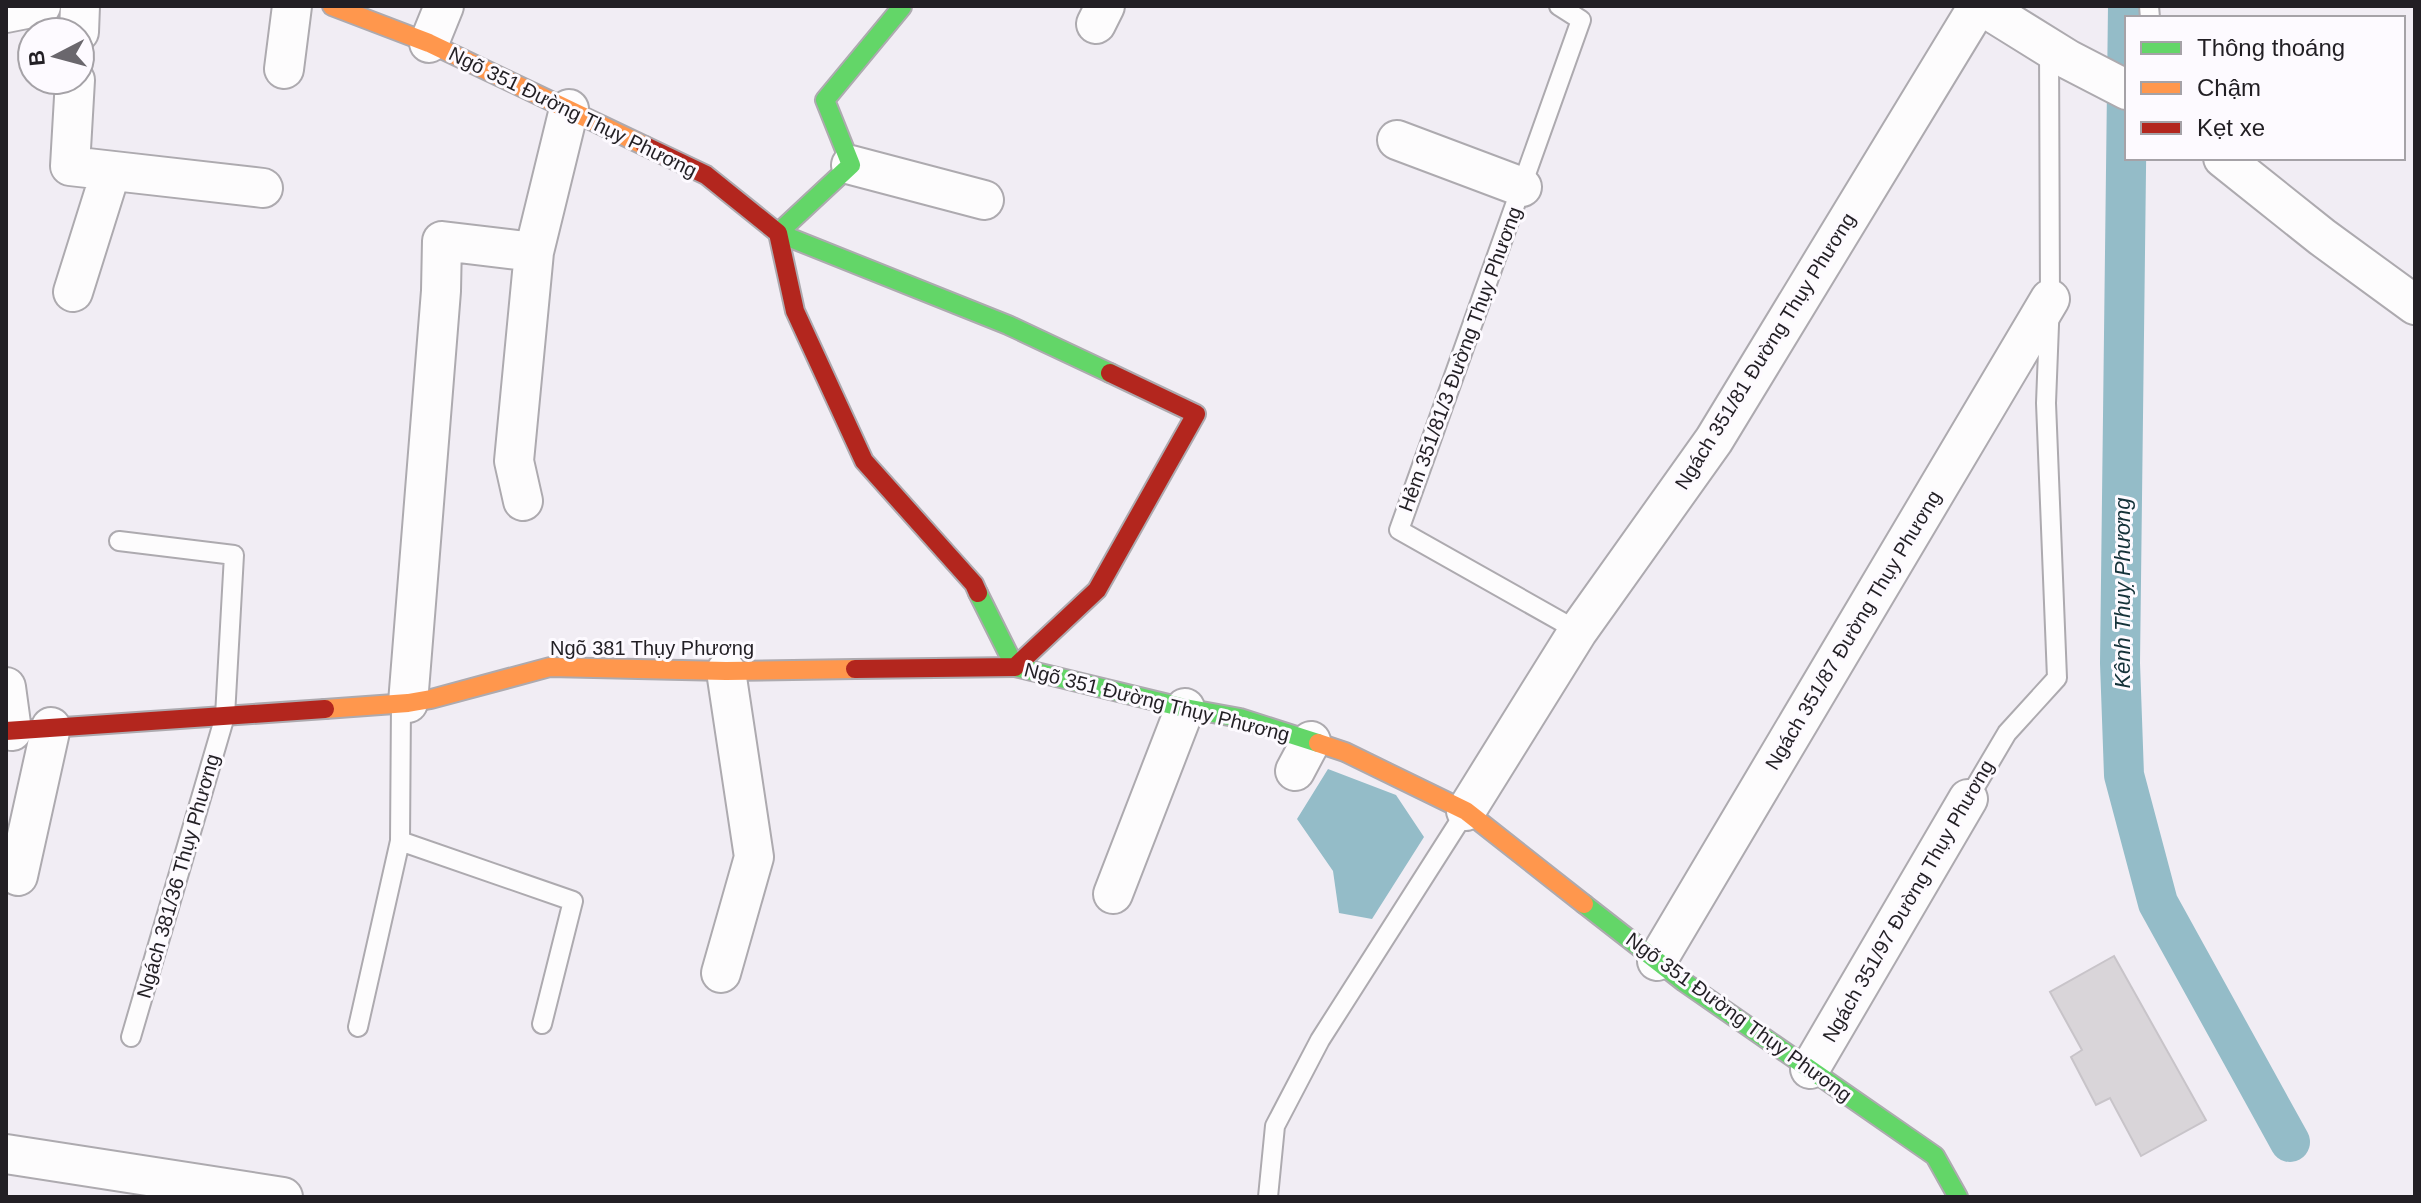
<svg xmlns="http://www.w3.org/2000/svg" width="2421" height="1203" font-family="Helvetica,sans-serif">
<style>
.water{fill:#94bcc8}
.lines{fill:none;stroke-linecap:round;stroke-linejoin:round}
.canal{stroke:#94bcc8;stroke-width:40}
.building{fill:#d9d5d9;stroke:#c8c4c9;stroke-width:2}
.lane-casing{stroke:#adaaaf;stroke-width:22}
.street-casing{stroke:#adaaaf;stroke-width:42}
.fast-casing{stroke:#adaaaf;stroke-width:22}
.slow-casing{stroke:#adaaaf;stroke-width:22}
.jam-casing{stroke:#adaaaf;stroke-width:22}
.lane{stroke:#fdfcfd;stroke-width:18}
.street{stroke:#fdfcfd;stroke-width:38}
.fast{stroke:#63d668;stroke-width:18}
.slow{stroke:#ff974d;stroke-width:18}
.jam{stroke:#b3261e;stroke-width:18}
.labels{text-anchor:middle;stroke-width:6;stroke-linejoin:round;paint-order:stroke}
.street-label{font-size:20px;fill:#221f24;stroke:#fdfaff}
.water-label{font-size:22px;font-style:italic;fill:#143239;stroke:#fdfaff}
</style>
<rect width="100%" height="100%" fill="#f1edf4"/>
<path class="water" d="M 1328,769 L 1396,795 L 1424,837 L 1372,919 L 1339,913 L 1333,871 L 1297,819 Z"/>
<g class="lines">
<path class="canal" d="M 2128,6 L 2120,663 L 2124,775 L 2158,903 L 2290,1142"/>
</g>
<path class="building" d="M 2114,956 L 2206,1120 L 2141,1156 L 2110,1098 L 2096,1105 L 2071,1057 L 2082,1050 L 2050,992 Z"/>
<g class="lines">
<g class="lane-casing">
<path id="lane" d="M 1559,6 L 1581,20 L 1399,530 L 1578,631
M 2149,6 L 2150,18
M 119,541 L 234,555 L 225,716 L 131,1037
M 1968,799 L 2007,733 L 2057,678 L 2046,403 L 2050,299 L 2049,47
M 400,841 L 573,901 L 542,1024
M 358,1027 L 400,841 L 401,704
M 1268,1197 L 1275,1126 L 1320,1040 L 1466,811"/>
</g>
<g class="street-casing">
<path id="street" d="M 1982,6 L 2069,60 L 2127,90
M 6,13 L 41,6
M 1096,24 L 1105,6
M 79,32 L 80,6
M 429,43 L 444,6
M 284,69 L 292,6
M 75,80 L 70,166 L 263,188
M 1397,140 L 1522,187
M 2223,158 L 2322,237 L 2415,305
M 851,165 L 984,200
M 73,292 L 111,171
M 523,501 L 514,461 L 534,252 L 569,109
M 6,687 L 12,731
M 408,703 L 441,291 L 442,241 L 534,252
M 1295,771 L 1311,741
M 1466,811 L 1578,631 L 1714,440 L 1978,6
M 18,876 L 51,727
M 1113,894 L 1185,708
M 1657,961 L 2050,299
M 721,973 L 754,857 L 726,671
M 1810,1069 L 1968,799
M 6,1154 L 283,1197"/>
</g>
<g class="fast-casing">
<path id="fast" d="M 902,7 L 825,100 L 851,165 L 778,233 L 1008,325 L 1110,373
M 978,593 L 1015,667 L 1185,708 L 1240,718 L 1318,743
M 1584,904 L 1684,982 L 1935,1156 L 1958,1197"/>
</g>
<g class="slow-casing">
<path id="slow" d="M 332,6 L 429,43 L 645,146
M 325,709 L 408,703 L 431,699 L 550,667 L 726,671 L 855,669
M 1318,743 L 1345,752 L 1466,811 L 1584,904"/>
</g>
<g class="jam-casing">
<path id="jam" d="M 645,146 L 706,175 L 778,233 L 795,311 L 864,461 L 974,584 L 978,593
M 855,669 L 1015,667 L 1097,590 L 1196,414 L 1110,373
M 6,731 L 325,709"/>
</g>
<use href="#lane" class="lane"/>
<use href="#street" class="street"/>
<use href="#fast" class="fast"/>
<use href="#slow" class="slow"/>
<use href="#jam" class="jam"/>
</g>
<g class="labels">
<g class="street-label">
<text transform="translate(573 112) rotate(26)" y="7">Ngõ 351 Đường Thụy Phương</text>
<text transform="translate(1765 351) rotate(-58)" y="7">Ngách 351/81 Đường Thụy Phương</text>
<text transform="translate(1460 359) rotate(-70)" y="7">Hẻm 351/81/3 Đường Thụy Phương</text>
<text transform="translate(1853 630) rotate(-59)" y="7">Ngách 351/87 Đường Thụy Phương</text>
<text x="652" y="655">Ngõ 381 Thụy Phương</text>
<text transform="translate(1157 702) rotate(14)" y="7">Ngõ 351 Đường Thụy Phương</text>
<text transform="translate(178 876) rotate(-74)" y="7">Ngách 381/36 Thụy Phương</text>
<text transform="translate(1908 901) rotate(-60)" y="7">Ngách 351/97 Đường Thụy Phương</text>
<text transform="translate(1739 1017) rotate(36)" y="7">Ngõ 351 Đường Thụy Phương</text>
</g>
<g class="water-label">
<text transform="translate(2122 593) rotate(-90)" y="8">Kênh Thuỵ Phương</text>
</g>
</g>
<rect width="2421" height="1203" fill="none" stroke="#221f24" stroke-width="16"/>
<rect x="2125" y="16" width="280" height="144" fill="#fdfaff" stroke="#a5a2a7" stroke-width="2"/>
<rect x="2141" y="42" width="40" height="12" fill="#63d668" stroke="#a5a2a7" stroke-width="2"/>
<text x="2197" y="56" font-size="24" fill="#221f24">Thông thoáng</text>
<rect x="2141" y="82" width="40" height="12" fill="#ff974d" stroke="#a5a2a7" stroke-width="2"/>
<text x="2197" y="96" font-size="24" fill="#221f24">Chậm</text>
<rect x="2141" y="122" width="40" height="12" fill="#b3261e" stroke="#a5a2a7" stroke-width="2"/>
<text x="2197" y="136" font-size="24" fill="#221f24">Kẹt xe</text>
<g transform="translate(56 56) rotate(264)"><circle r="38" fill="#fdfaff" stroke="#a5a2a7" stroke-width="2"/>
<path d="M0-6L14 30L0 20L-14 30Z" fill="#6a676d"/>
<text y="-12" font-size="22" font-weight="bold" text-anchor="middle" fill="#221f24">B</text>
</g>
</svg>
